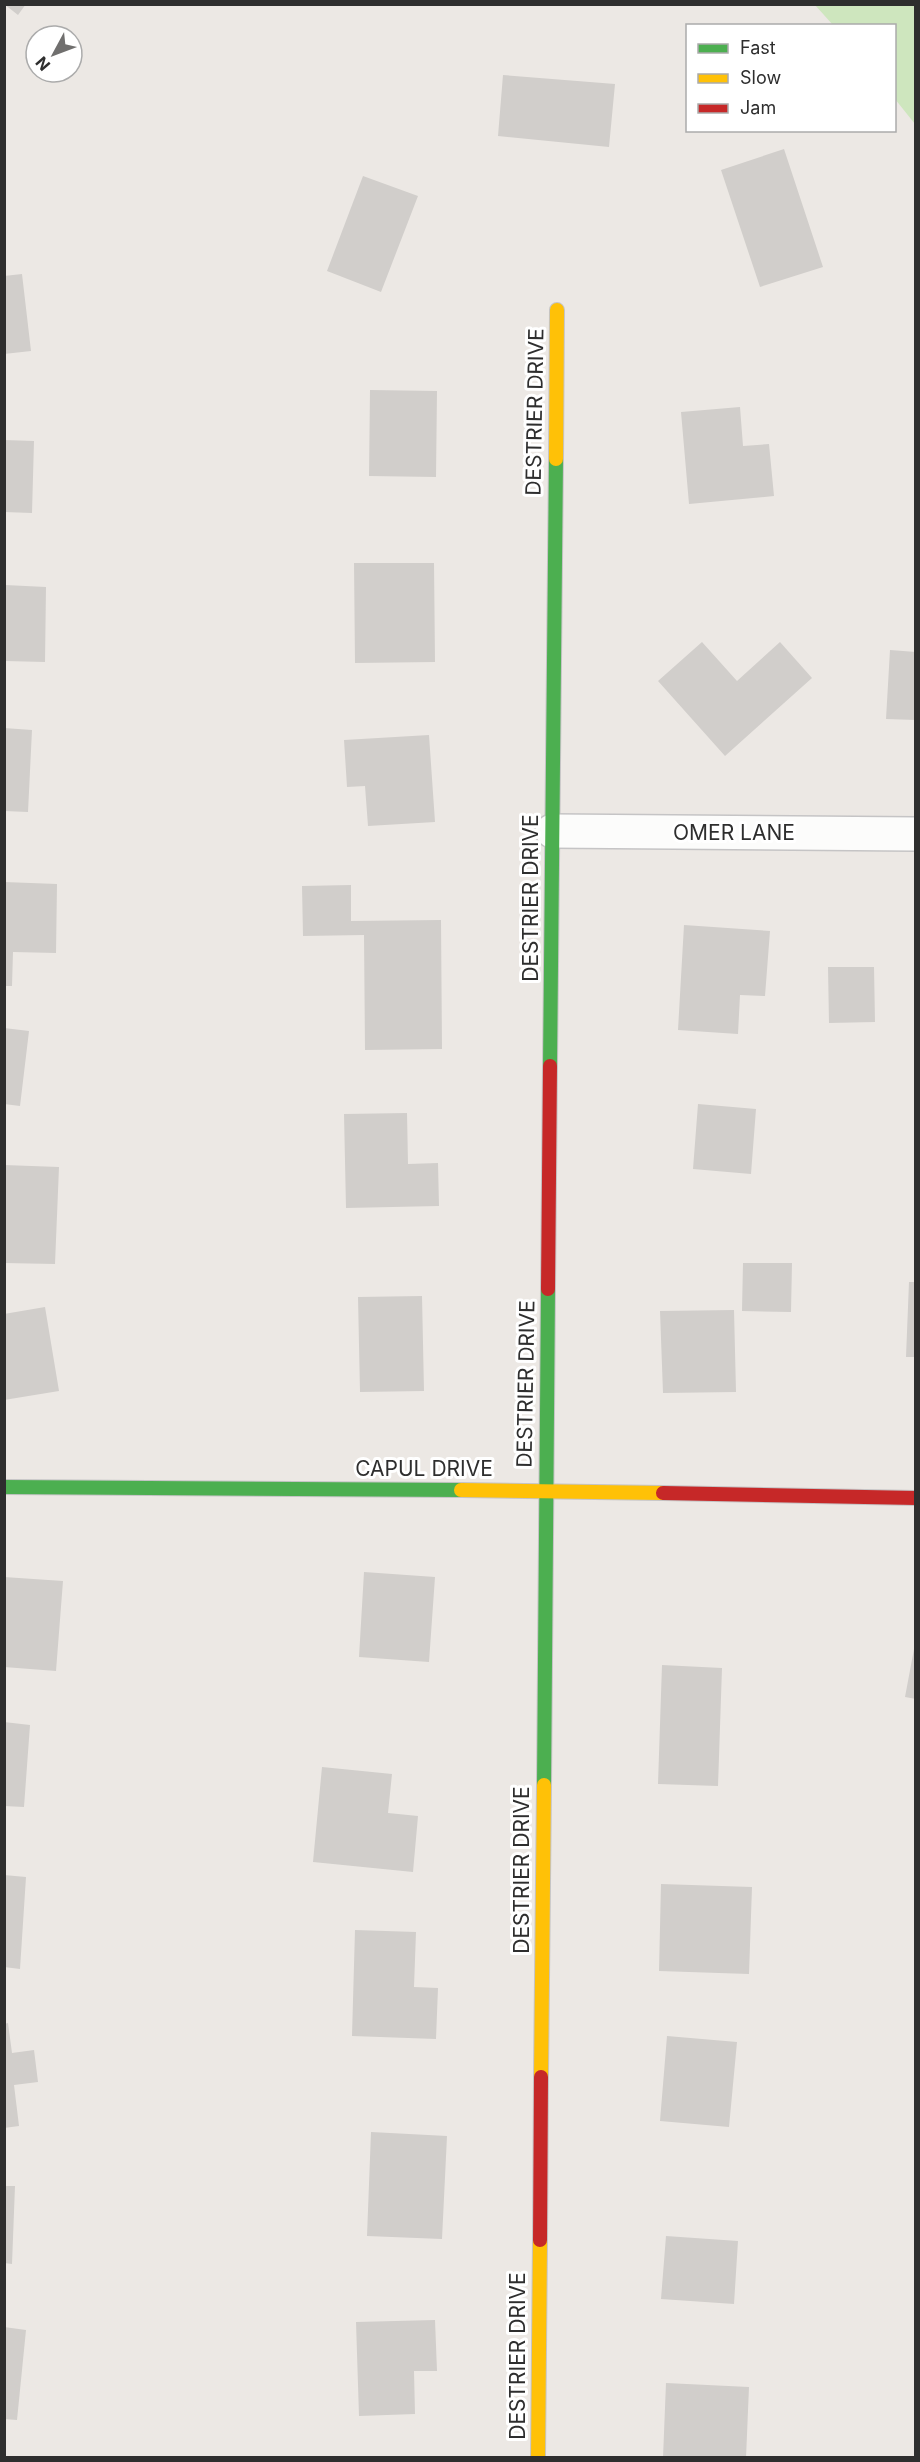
<svg xmlns="http://www.w3.org/2000/svg" width="920" height="2462" font-family="Inter,sans-serif">
<style>
.green{fill:#cee6be}
.building{fill:#d1cecb}
.lines{fill:none;stroke-linecap:round;stroke-linejoin:round}
.street-casing{stroke:#c5c4c5;stroke-width:36}
.fast-casing{stroke:#c5c4c5;stroke-width:16}
.slow-casing{stroke:#c5c4c5;stroke-width:16}
.jam-casing{stroke:#c5c4c5;stroke-width:16}
.street{stroke:#fcfcfb;stroke-width:33}
.fast{stroke:#4caf50;stroke-width:14}
.slow{stroke:#ffc107;stroke-width:14}
.jam{stroke:#c62828;stroke-width:14}
.labels{text-anchor:middle;stroke-width:6;stroke-linejoin:round;paint-order:stroke}
.street-label{font-size:21px;fill:#2e2e2e;stroke:#fff}
</style>
<rect width="100%" height="100%" fill="#ece8e4"/>
<path class="green" d="M 815,5 L 915,5 L 915,124 L 895,99 L 894,26 L 833,25 Z"/>
<path class="building" d="M 4,4 L 26,4 L 18,15 Z
M 503,75 L 615,84 L 609,147 L 498,136 Z
M 784,149 L 823,267 L 760,287 L 721,170 Z
M 363,176 L 418,196 L 381,292 L 327,271 Z
M 22,274 L 31,351 L 4,354 L 4,276 Z
M 370,390 L 437,391 L 436,477 L 369,476 Z
M 740,407 L 743,446 L 769,444 L 774,496 L 689,504 L 681,412 Z
M 4,440 L 34,441 L 32,513 L 4,512 Z
M 354,563 L 434,563 L 435,662 L 355,663 Z
M 5,585 L 46,587 L 45,662 L 5,661 Z
M 702,642 L 737,681 L 780,642 L 812,678 L 725,756 L 658,681 Z
M 890,650 L 916,652 L 916,720 L 886,719 Z
M 4,728 L 32,730 L 28,812 L 4,811 Z
M 429,735 L 435,822 L 368,826 L 365,786 L 347,787 L 344,740 Z
M 4,882 L 57,884 L 56,953 L 13,952 L 12,986 L 4,986 Z
M 351,885 L 351,921 L 441,920 L 442,1049 L 365,1050 L 364,935 L 303,936 L 302,886 Z
M 684,925 L 770,931 L 765,996 L 740,995 L 738,1034 L 678,1030 Z
M 828,967 L 874,967 L 875,1022 L 829,1023 Z
M 4,1028 L 29,1031 L 20,1106 L 4,1104 Z
M 698,1104 L 756,1109 L 751,1174 L 693,1169 Z
M 407,1113 L 408,1164 L 438,1163 L 439,1206 L 346,1208 L 344,1114 Z
M 4,1165 L 59,1167 L 55,1264 L 4,1263 Z
M 743,1263 L 792,1263 L 791,1312 L 742,1311 Z
M 909,1282 L 916,1282 L 916,1357 L 906,1357 Z
M 422,1296 L 424,1391 L 360,1392 L 358,1297 Z
M 45,1307 L 59,1391 L 4,1400 L 4,1314 Z
M 734,1310 L 736,1392 L 663,1393 L 660,1311 Z
M 364,1572 L 435,1577 L 429,1662 L 359,1657 Z
M 4,1577 L 63,1581 L 56,1671 L 4,1667 Z
M 914,1649 L 916,1649 L 916,1699 L 905,1697 Z
M 662,1665 L 722,1668 L 718,1786 L 658,1784 Z
M 4,1722 L 30,1725 L 24,1807 L 4,1806 Z
M 322,1767 L 392,1774 L 388,1813 L 418,1816 L 413,1872 L 313,1862 Z
M 4,1875 L 26,1877 L 20,1969 L 4,1967 Z
M 661,1884 L 752,1887 L 749,1974 L 659,1971 Z
M 355,1930 L 416,1932 L 414,1987 L 438,1988 L 436,2039 L 352,2036 Z
M 8,2023 L 12,2053 L 34,2050 L 38,2082 L 14,2085 L 19,2126 L 4,2128 L 4,2024 Z
M 667,2036 L 737,2042 L 729,2127 L 660,2121 Z
M 371,2132 L 447,2136 L 442,2239 L 367,2236 Z
M 4,2186 L 15,2186 L 12,2264 L 4,2263 Z
M 666,2236 L 738,2241 L 734,2304 L 661,2299 Z
M 435,2320 L 437,2371 L 414,2371 L 415,2414 L 359,2416 L 356,2322 Z
M 4,2327 L 26,2330 L 17,2420 L 4,2419 Z
M 666,2383 L 749,2387 L 746,2458 L 663,2458 Z"/>
<g class="lines">
<g class="street-casing">
<path id="street" d="M 552,831 L 916,834"/>
</g>
<g class="fast-casing">
<path id="fast" d="M 550,1066 L 556,459
M 4,1487 L 461,1490
M 544,1785 L 548,1289"/>
</g>
<g class="slow-casing">
<path id="slow" d="M 556,459 L 557,310
M 461,1490 L 663,1493
M 541,2077 L 544,1785
M 538,2458 L 540,2240"/>
</g>
<g class="jam-casing">
<path id="jam" d="M 548,1289 L 550,1066
M 663,1493 L 916,1498
M 540,2240 L 541,2077"/>
</g>
<use href="#street" class="street"/>
<use href="#fast" class="fast"/>
<use href="#slow" class="slow"/>
<use href="#jam" class="jam"/>
</g>
<g class="labels">
<g class="street-label">
<text transform="translate(535 412) rotate(-89)" y="7">DESTRIER DRIVE</text>
<text x="734" y="840">OMER LANE</text>
<text transform="translate(531 898) rotate(-90)" y="7">DESTRIER DRIVE</text>
<text transform="translate(526 1384) rotate(-89)" y="7">DESTRIER DRIVE</text>
<text x="424" y="1476">CAPUL DRIVE</text>
<text transform="translate(522 1870) rotate(-90)" y="7">DESTRIER DRIVE</text>
<text transform="translate(518 2356) rotate(-90)" y="7">DESTRIER DRIVE</text>
</g>
</g>
<rect width="920" height="2462" fill="none" stroke="#2e2e2e" stroke-width="12"/>
<rect x="686" y="24" width="210" height="108" fill="#ffffff" stroke="#ababab" stroke-width="1.5"/>
<rect x="698" y="44" width="30" height="9" fill="#4caf50" stroke="#ababab" stroke-width="1.5"/>
<text x="740" y="54" font-size="18" fill="#2e2e2e">Fast</text>
<rect x="698" y="74" width="30" height="9" fill="#ffc107" stroke="#ababab" stroke-width="1.5"/>
<text x="740" y="84" font-size="18" fill="#2e2e2e">Slow</text>
<rect x="698" y="104" width="30" height="9" fill="#c62828" stroke="#ababab" stroke-width="1.5"/>
<text x="740" y="114" font-size="18" fill="#2e2e2e">Jam</text>
<g transform="translate(54 54) rotate(229)"><circle r="28" fill="#ffffff" stroke="#ababab" stroke-width="1.5"/>
<path d="M0-4.5L10 22L0 15L-10 22Z" fill="#706f6e"/>
<text y="-9" font-size="16" font-weight="bold" text-anchor="middle" fill="#2e2e2e">N</text>
</g>
</svg>
